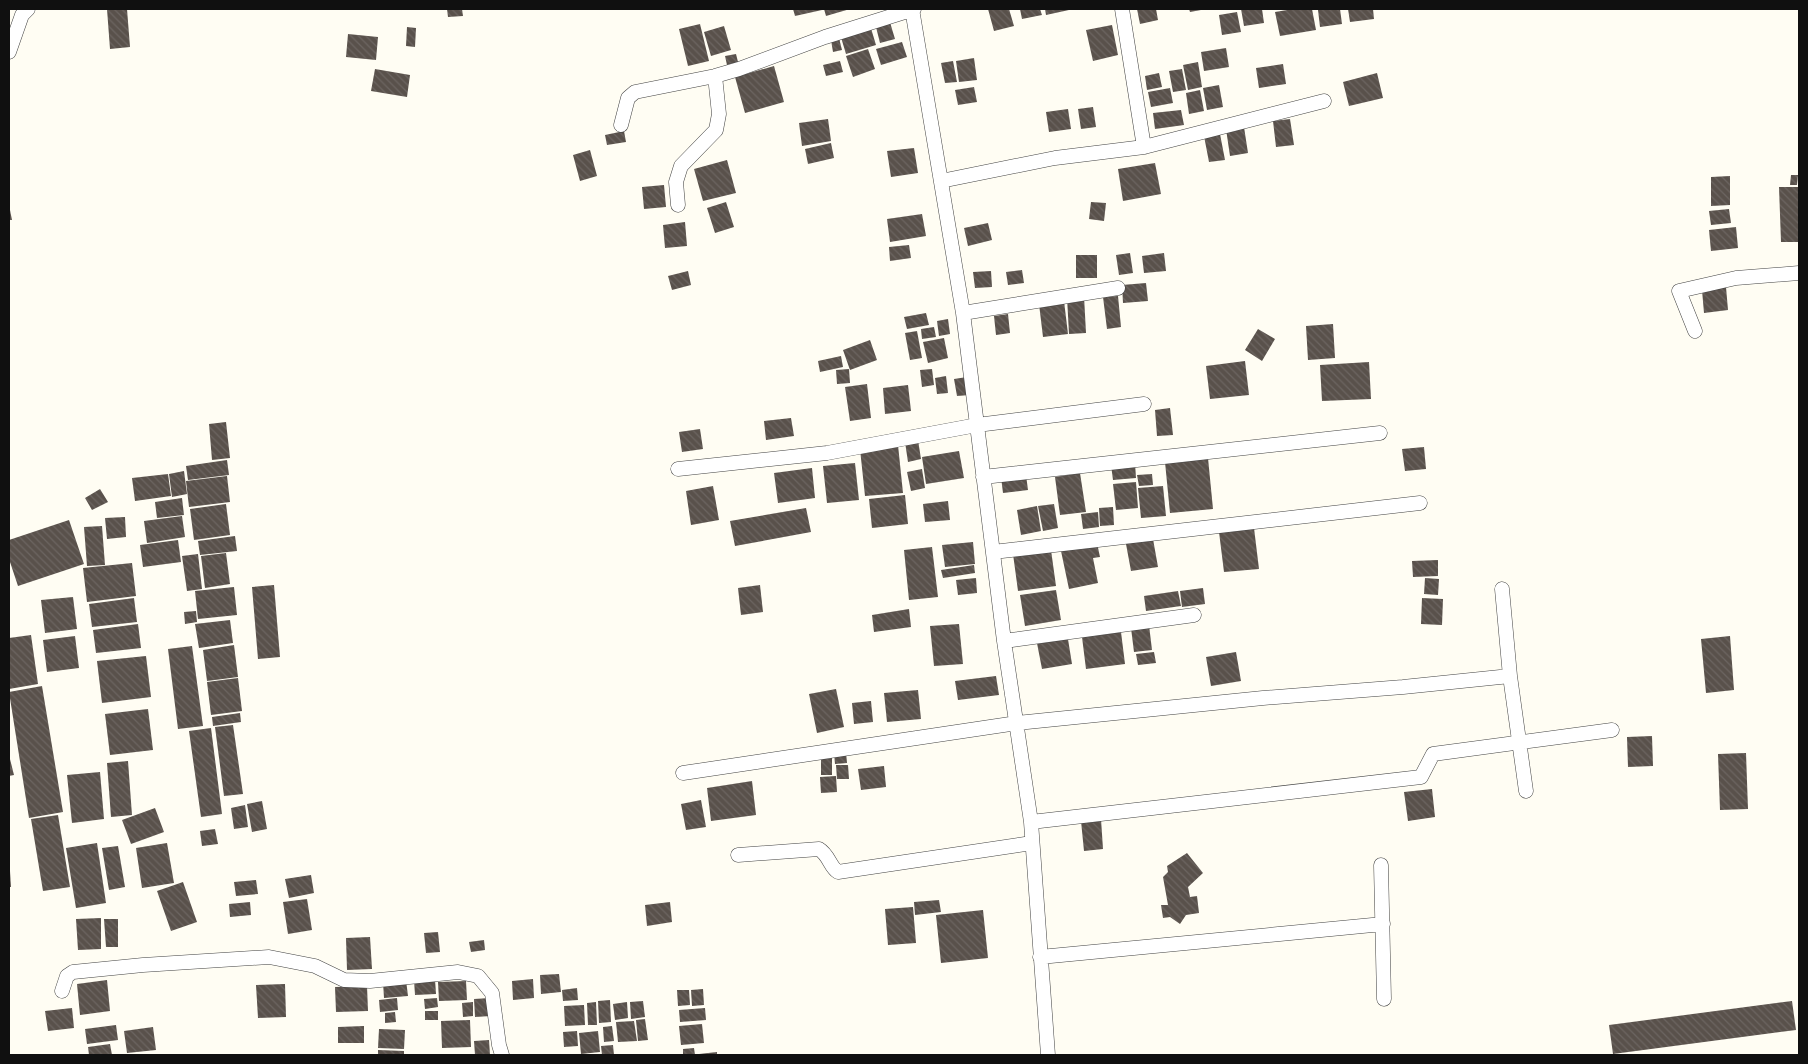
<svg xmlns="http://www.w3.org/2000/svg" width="1808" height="1064" font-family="'Times New Roman',serif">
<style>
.building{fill:url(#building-back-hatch)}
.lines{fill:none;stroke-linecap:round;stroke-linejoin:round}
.minor-casing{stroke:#434343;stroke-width:15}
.minor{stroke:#fff;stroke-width:14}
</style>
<defs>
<pattern id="building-back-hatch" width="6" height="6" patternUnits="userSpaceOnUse" patternTransform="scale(1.25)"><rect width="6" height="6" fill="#59514b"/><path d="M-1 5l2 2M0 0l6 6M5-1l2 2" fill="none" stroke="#6c6561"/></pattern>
</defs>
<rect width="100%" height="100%" fill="#fffdf3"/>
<path class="building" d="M 107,9 L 127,9 L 130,47 L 110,49 Z
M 447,9 L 462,9 L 463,16 L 448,17 Z
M 793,9 L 822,9 L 822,10 L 795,16 Z
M 824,9 L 850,9 L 826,16 Z
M 988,9 L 1009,9 L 1014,26 L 994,31 Z
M 1020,9 L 1040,9 L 1042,15 L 1022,19 Z
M 1045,9 L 1069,9 L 1069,10 L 1046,15 Z
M 1137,9 L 1156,9 L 1158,20 L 1140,24 Z
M 1189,9 L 1201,9 L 1201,10 L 1190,12 Z
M 1241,9 L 1262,9 L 1264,23 L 1244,26 Z
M 1293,9 L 1312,9 L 1316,30 L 1280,36 L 1275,12 Z
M 1324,9 L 1340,9 L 1342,24 L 1320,27 L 1318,10 Z
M 1348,9 L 1373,9 L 1374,19 L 1350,22 Z
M 1237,12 L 1241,32 L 1222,35 L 1219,15 Z
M 889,19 L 895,39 L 880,43 L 875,23 Z
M 700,24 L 709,61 L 688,66 L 679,29 Z
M 870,25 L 876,45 L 846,54 L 840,34 Z
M 1112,25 L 1118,55 L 1093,61 L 1086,30 Z
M 724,26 L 731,50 L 711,56 L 704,32 Z
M 407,27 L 416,28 L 415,47 L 406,46 Z
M 348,34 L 378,37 L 376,60 L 346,57 Z
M 839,38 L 842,50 L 833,52 L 831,40 Z
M 902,42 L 907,57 L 881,65 L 876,49 Z
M 1226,48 L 1229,67 L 1204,71 L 1201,52 Z
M 868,49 L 875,69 L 853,77 L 846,56 Z
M 736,54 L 738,62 L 727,65 L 725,56 Z
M 974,58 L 977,80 L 959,82 L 956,61 Z
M 840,61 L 843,72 L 826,76 L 823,65 Z
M 953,61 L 957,82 L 945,83 L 941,63 Z
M 1198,62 L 1202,87 L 1188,90 L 1183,65 Z
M 1283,64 L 1286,84 L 1259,88 L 1256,68 Z
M 774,66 L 784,102 L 745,113 L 735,77 Z
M 375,69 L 410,75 L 407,97 L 371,91 Z
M 1182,69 L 1186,90 L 1173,92 L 1169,71 Z
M 1159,73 L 1162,87 L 1147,90 L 1145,76 Z
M 1377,73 L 1383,98 L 1349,106 L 1343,82 Z
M 1219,85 L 1223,107 L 1207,110 L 1203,88 Z
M 974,87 L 977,102 L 958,105 L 955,90 Z
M 1170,88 L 1173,103 L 1151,107 L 1148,92 Z
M 1200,90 L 1204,111 L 1189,114 L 1186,93 Z
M 1093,107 L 1096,127 L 1081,129 L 1078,109 Z
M 1068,109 L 1071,129 L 1049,132 L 1046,112 Z
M 1181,110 L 1184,125 L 1155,129 L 1153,113 Z
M 828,119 L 831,141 L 802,146 L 799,123 Z
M 1290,119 L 1294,145 L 1276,147 L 1273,121 Z
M 1244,127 L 1248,153 L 1230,156 L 1226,129 Z
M 624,131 L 626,142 L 607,145 L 605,135 Z
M 1220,134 L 1225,160 L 1209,162 L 1204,136 Z
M 831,143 L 834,158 L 808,164 L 805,149 Z
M 914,148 L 918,173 L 891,177 L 887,151 Z
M 590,150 L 597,176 L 580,181 L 573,155 Z
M 727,160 L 736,193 L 703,201 L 694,169 Z
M 1155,163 L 1161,194 L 1123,201 L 1118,169 Z
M 1791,175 L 1798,175 L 1797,185 L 1790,185 Z
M 1730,176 L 1730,205 L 1711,206 L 1711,177 Z
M 664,185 L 666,207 L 644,209 L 642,187 Z
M 1779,187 L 1799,187 L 1799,242 L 1781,242 Z
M 726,202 L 734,227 L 715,233 L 707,208 Z
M 1091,202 L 1106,203 L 1104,221 L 1089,219 Z
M 9,205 L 12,220 L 9,220 Z
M 1729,209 L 1731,223 L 1711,225 L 1709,211 Z
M 922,214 L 926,236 L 890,242 L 887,219 Z
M 685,222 L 687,246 L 665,248 L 663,225 Z
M 988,223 L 992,240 L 968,246 L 964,228 Z
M 1736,227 L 1738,248 L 1711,251 L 1709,230 Z
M 909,245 L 911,258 L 890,261 L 889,247 Z
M 1130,253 L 1133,273 L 1119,275 L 1116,255 Z
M 1164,253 L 1166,271 L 1144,273 L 1142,256 Z
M 1076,255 L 1097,255 L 1097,278 L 1076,278 Z
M 1022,270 L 1024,283 L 1008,285 L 1006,272 Z
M 688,271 L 691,285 L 672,290 L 668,276 Z
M 991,271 L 992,287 L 975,288 L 973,272 Z
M 1146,283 L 1148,301 L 1123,303 L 1122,285 Z
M 1726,287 L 1728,310 L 1704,313 L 1702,290 Z
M 1084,296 L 1086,333 L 1069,334 L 1067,297 Z
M 1118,296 L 1121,327 L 1107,329 L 1103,297 Z
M 1064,301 L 1068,334 L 1043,337 L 1039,304 Z
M 926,313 L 929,325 L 907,329 L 904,317 Z
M 1008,314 L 1010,333 L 996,335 L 994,316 Z
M 948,319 L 950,334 L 939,336 L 937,321 Z
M 1333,324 L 1335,358 L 1308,360 L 1306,326 Z
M 934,327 L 936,337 L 922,339 L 921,329 Z
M 1258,329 L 1275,339 L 1262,361 L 1245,350 Z
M 917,331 L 922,358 L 910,360 L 905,333 Z
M 944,338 L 948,358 L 928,363 L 923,342 Z
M 870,340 L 877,360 L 850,370 L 843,350 Z
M 841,356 L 843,367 L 820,372 L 818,361 Z
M 1245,361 L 1249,395 L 1210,399 L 1206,366 Z
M 1369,362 L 1371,399 L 1322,401 L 1320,365 Z
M 849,369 L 850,383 L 837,384 L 836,370 Z
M 932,369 L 934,385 L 922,387 L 920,370 Z
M 946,376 L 948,393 L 937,394 L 935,378 Z
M 967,377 L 970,395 L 957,396 L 954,379 Z
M 867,384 L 871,418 L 850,421 L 845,387 Z
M 908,385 L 911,411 L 885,414 L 883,388 Z
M 1170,408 L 1173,435 L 1157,436 L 1155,410 Z
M 791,418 L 794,436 L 766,440 L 764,421 Z
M 226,422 L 230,458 L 212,460 L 209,424 Z
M 700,429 L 703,449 L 682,452 L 679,432 Z
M 918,440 L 921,459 L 908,462 L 905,442 Z
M 898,445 L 903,493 L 865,496 L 860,449 Z
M 1424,447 L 1426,469 L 1405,471 L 1402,449 Z
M 959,451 L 964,478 L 926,484 L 922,457 Z
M 1208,458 L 1213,509 L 1170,513 L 1165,462 Z
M 227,460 L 229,475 L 188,480 L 186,466 Z
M 855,463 L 859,500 L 827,503 L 823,466 Z
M 1135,463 L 1136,478 L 1113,480 L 1111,465 Z
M 812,468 L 815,498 L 778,503 L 774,473 Z
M 922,469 L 925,488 L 911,491 L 907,472 Z
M 184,471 L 187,494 L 172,497 L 169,474 Z
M 1080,473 L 1086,512 L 1060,515 L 1055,477 Z
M 168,474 L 171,496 L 135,501 L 132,478 Z
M 1152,474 L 1153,485 L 1139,486 L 1137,475 Z
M 1026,475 L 1028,490 L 1003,493 L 1001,477 Z
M 227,476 L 230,502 L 189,507 L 186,481 Z
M 1136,482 L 1138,508 L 1116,510 L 1113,484 Z
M 713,486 L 719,520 L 691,525 L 686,491 Z
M 1163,486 L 1166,516 L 1141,518 L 1138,488 Z
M 100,489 L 108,502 L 92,510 L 85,498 Z
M 905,495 L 908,524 L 872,528 L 869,499 Z
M 182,498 L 184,515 L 157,518 L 155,502 Z
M 948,501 L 950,520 L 925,522 L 923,504 Z
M 226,504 L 230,535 L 194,540 L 190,509 Z
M 1054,504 L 1058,528 L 1043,531 L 1038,506 Z
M 1037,506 L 1041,531 L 1021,535 L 1017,510 Z
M 1113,507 L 1114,525 L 1100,526 L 1099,508 Z
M 806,508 L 811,532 L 735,546 L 730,521 Z
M 1098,512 L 1099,527 L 1083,529 L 1081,514 Z
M 182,516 L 185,537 L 147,543 L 144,521 Z
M 125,517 L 126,537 L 107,539 L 105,518 Z
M 69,520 L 84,564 L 18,586 L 9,559 L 9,540 Z
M 102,526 L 105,565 L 87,566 L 84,527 Z
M 1254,528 L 1259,569 L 1224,572 L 1219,532 Z
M 235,536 L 237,551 L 200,555 L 198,541 Z
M 1153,539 L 1158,567 L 1131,571 L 1126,544 Z
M 178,540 L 181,562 L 143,567 L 140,545 Z
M 973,542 L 975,564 L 945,567 L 942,545 Z
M 1097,543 L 1100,557 L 1093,558 L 1098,583 L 1069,589 L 1061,551 Z
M 932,547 L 938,597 L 909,600 L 904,550 Z
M 1051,550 L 1056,586 L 1018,591 L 1013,554 Z
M 226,553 L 230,584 L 205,588 L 201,556 Z
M 198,554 L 202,589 L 187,591 L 182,556 Z
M 1438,560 L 1438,576 L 1413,577 L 1412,561 Z
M 132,563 L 136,596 L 87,602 L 83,568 Z
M 974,565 L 975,573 L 943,578 L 941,570 Z
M 976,578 L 977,593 L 958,595 L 956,580 Z
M 1425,578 L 1439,579 L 1438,595 L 1424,594 Z
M 274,585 L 280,657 L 258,659 L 252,587 Z
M 760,585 L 763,612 L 741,615 L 738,588 Z
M 234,587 L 237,615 L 198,619 L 195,591 Z
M 1203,588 L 1205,604 L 1182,607 L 1180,591 Z
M 1056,590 L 1061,620 L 1025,626 L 1020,595 Z
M 1178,591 L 1181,606 L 1146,611 L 1144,596 Z
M 73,597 L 77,629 L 45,633 L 41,600 Z
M 134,598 L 137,622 L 92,627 L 89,604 Z
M 1422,598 L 1443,599 L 1442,625 L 1421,624 Z
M 909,609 L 911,627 L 874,632 L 872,615 Z
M 196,611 L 197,622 L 185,624 L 184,612 Z
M 230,620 L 233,643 L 199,648 L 195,624 Z
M 138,624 L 141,648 L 96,653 L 93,630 Z
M 959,624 L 963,664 L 934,666 L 930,626 Z
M 1149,625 L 1152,650 L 1134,652 L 1131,628 Z
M 1121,632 L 1125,664 L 1086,669 L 1082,637 Z
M 1067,633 L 1072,664 L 1042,669 L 1036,638 Z
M 31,635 L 38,684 L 9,689 L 9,638 Z
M 75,636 L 79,668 L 47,672 L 43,640 Z
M 1730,636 L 1734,690 L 1706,693 L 1701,639 Z
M 234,645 L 238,677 L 207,681 L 203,650 Z
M 192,646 L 203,726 L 178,729 L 168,649 Z
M 1154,652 L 1156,663 L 1138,665 L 1136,654 Z
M 1236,652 L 1241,681 L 1211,686 L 1206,657 Z
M 146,656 L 151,697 L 102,703 L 97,661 Z
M 996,676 L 999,695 L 958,700 L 955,681 Z
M 238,678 L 242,711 L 211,715 L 207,682 Z
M 42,686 L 63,812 L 29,818 L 9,692 Z
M 836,689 L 844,727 L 817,733 L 809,694 Z
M 918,690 L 921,719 L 887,722 L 884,693 Z
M 871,701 L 873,722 L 854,724 L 852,703 Z
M 148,709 L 153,750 L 110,755 L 105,714 Z
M 240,713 L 241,722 L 213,726 L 212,717 Z
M 233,725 L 243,794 L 224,796 L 215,727 Z
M 211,728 L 222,814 L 201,817 L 189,731 Z
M 1652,736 L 1653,766 L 1628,767 L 1627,737 Z
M 846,752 L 847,763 L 835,764 L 834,753 Z
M 1746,753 L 1748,809 L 1720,810 L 1718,754 Z
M 9,755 L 14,775 L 9,776 Z
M 832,758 L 832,775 L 821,775 L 821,759 Z
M 128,761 L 132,815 L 111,817 L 107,763 Z
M 836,765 L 848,765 L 849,779 L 837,779 Z
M 884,766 L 886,787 L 861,790 L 858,769 Z
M 100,772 L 104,819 L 72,823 L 67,775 Z
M 836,776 L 837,792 L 821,793 L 820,777 Z
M 752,781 L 756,815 L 711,821 L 707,788 Z
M 1432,789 L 1435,817 L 1408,821 L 1404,792 Z
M 701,800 L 706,827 L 686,830 L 681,804 Z
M 262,801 L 267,829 L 252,832 L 247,804 Z
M 245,805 L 248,827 L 234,829 L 231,808 Z
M 155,808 L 164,832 L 131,844 L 122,820 Z
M 58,815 L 70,887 L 43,891 L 31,819 Z
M 1101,819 L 1103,849 L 1084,851 L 1081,821 Z
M 215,829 L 218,844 L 202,846 L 200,831 Z
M 97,843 L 106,903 L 76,908 L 66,848 Z
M 167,843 L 174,883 L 142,888 L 136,848 Z
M 118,846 L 125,887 L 109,890 L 102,848 Z
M 1187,853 L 1203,873 L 1188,887 L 1190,897 L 1197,896 L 1199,913 L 1186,915 L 1180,924 L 1170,917 L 1163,918 L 1161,905 L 1168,905 L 1163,877 L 1168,872 L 1167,866 Z
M 9,871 L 10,871 L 11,887 L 9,887 Z
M 311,875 L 314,893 L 289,898 L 285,879 Z
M 256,880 L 258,894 L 236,896 L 234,882 Z
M 183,882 L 197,922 L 171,931 L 157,891 Z
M 307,899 L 312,930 L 288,934 L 283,902 Z
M 939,900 L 941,912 L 915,915 L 914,902 Z
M 250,902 L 251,915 L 230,917 L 229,904 Z
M 670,902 L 672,922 L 647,926 L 645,905 Z
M 913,907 L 916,943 L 888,945 L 885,909 Z
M 983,910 L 988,958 L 941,963 L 936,915 Z
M 101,918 L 101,949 L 78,950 L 76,919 Z
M 104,919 L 118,919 L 118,947 L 106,947 Z
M 438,932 L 440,952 L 426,953 L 424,933 Z
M 370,937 L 372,969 L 347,970 L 346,938 Z
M 484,940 L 485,950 L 471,952 L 469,942 Z
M 559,974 L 561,992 L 541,994 L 540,975 Z
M 435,979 L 436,994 L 415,995 L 414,980 Z
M 533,979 L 534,998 L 513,1000 L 512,981 Z
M 107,980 L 110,1011 L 80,1015 L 77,984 Z
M 406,980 L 408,996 L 384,998 L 383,982 Z
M 466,981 L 467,1000 L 439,1001 L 438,982 Z
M 285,984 L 286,1017 L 258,1018 L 256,985 Z
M 367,986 L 368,1011 L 336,1012 L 335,987 Z
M 577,988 L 578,1000 L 563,1001 L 562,990 Z
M 703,989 L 704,1005 L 692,1006 L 691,990 Z
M 677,990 L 689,990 L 690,1005 L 678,1006 Z
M 397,998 L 398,1010 L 380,1012 L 379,1000 Z
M 437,998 L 438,1007 L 425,1009 L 424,999 Z
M 490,998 L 491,1016 L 475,1017 L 474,999 Z
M 610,1000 L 611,1022 L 599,1023 L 598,1001 Z
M 643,1001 L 645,1017 L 631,1019 L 630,1002 Z
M 1792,1001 L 1796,1030 L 1613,1054 L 1609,1025 Z
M 473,1002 L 473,1016 L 463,1017 L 462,1003 Z
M 596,1002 L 597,1025 L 588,1025 L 587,1003 Z
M 627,1002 L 628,1018 L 615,1020 L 613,1004 Z
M 584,1005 L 585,1025 L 565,1026 L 564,1006 Z
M 72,1008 L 74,1028 L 48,1031 L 45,1011 Z
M 705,1008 L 706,1020 L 680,1022 L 679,1010 Z
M 425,1011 L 438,1011 L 438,1020 L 425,1020 Z
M 395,1012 L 396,1022 L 385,1023 L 385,1013 Z
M 645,1019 L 648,1040 L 638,1041 L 636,1020 Z
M 470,1020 L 471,1047 L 442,1048 L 441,1021 Z
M 634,1021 L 637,1041 L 618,1042 L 616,1022 Z
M 702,1024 L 704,1043 L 681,1045 L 679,1026 Z
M 116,1025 L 118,1040 L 87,1044 L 85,1029 Z
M 364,1026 L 364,1043 L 338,1043 L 338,1027 Z
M 612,1026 L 614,1041 L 604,1042 L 603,1027 Z
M 153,1027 L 156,1050 L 127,1053 L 124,1031 Z
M 379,1029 L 405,1030 L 404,1049 L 378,1048 Z
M 577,1031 L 578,1046 L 564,1047 L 563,1032 Z
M 598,1031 L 600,1052 L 581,1054 L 579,1033 Z
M 489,1040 L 490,1055 L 475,1055 L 474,1041 Z
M 110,1044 L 112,1055 L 89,1055 L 88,1047 Z
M 613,1045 L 614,1055 L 602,1055 L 601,1046 Z
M 694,1048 L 695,1055 L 683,1055 L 683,1049 Z
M 378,1050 L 404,1051 L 404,1055 L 378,1055 Z
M 717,1052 L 717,1055 L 699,1055 L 699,1054 Z"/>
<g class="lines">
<g class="minor-casing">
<path id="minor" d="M 912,9 L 963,313 L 1004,641 L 1031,822 L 1048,1055
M 1122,9 L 1144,147
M 9,52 L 22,15 L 28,9
M 621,125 L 628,98 L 635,92 L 715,76 L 739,69 L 825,37 L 914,9
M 941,181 L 1055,158 L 1144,147 L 1324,101
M 678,205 L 676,182 L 681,166 L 716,130 L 719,114 L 715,76
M 963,313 L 1118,288
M 1695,331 L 1679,291 L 1736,278 L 1799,273
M 678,469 L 827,453 L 977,425 L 1144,404
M 983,477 L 1380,433
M 993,552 L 1420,503
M 1004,641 L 1194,615
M 1510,676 L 1526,791
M 683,773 L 1017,723 L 1263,698 L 1403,687 L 1510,676 L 1502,589
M 1031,822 L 1421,777 L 1433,754 L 1612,730
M 738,855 L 819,849 C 829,855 830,867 838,872 L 1032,843
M 1381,865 L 1384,999
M 1040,957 L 1383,924
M 62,991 L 67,976 L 73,972 L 143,965 L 269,957 L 315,966 L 344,980 L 370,981 L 458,972 L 478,976 L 492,993 L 499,1045 L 502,1055"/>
</g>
<use href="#minor" class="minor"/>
</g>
<rect width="1808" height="1064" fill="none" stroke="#101010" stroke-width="20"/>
</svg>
